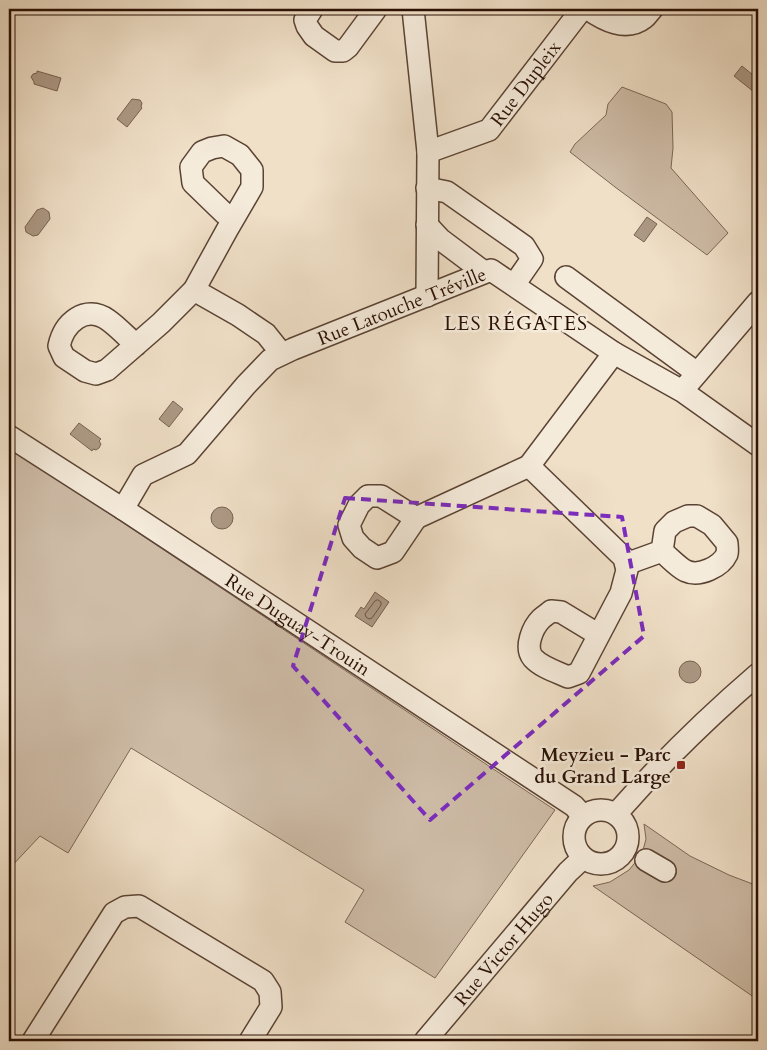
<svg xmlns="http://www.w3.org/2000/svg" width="767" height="1050" font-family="Cardo,serif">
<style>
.green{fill:#cebca7;stroke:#7c6655}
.water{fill:#ac9985;stroke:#786251}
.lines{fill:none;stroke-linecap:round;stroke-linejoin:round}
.shore{stroke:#6a5444;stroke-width:1}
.minor-casing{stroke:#5b4334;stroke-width:24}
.minor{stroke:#f5ebdb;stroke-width:21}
.marked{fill:none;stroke:#7b2cbf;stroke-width:4;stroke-dasharray:10 6;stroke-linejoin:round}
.poi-dot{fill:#8f2418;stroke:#f5ebdb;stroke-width:2}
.labels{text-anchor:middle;stroke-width:5;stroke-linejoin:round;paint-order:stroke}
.street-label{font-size:19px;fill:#290f03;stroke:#f5ebdb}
.poi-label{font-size:19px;font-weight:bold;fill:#290f03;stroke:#f5ebdb;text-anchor:end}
.neighbourhood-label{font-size:20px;letter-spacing:1px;fill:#290f03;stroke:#f5ebdb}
</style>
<rect width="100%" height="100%" fill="#f0e0c8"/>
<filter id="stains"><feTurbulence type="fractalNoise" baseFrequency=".004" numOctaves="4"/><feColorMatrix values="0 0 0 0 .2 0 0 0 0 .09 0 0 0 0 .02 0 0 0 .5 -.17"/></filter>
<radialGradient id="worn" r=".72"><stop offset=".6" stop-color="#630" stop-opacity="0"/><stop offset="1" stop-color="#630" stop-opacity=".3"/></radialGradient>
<path class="green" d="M 622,87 L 666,104 L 672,112 L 673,148 L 671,168 L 728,233 L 707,255 L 615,187 L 570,152 L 575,144 L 606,115 L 608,104 Z
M 9,447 L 555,810 L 435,978 L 345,922 L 364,890 L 131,748 L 68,853 L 40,836 L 9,869 Z
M 644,824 L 690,856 L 729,875 L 758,886 L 758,1000 L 593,886 L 610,882 L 629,870 L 642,854 L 646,839 Z"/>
<path class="water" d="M 742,66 L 758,79 L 758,87 L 754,92 L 734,76 Z
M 37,71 L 61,78 L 57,91 L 34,84 L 34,82 L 31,77 L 33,74 L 37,73 Z
M 132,99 L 140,100 L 142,103 L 141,107 L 142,108 L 127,127 L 117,119 Z
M 43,208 L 49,212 L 50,219 L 38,235 L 33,236 L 26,232 L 25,227 L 37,210 Z
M 647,217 L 657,224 L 644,242 L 634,235 Z
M 173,401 L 183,409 L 169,427 L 159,419 Z
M 79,423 L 101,439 L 99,441 L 101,444 L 99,448 L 96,450 L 93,449 L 92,451 L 70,434 Z
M211 518a11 11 0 1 1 22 0a11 11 0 1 1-22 0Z
M 375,592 L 389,602 L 372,627 L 355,616 L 361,607 L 364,609 Z
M679 672a11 11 0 1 1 22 0a11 11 0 1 1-22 0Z"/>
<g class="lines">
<path class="shore" d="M 378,600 L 381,602 L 381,605 L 372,618 L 369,619 L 366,617 L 365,614 L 375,601 Z"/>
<g class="minor-casing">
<g id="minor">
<path d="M 312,9 L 305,20 L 307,26 L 314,36 L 335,51 L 343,51 L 348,47 L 376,9"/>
<path d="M 413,9 L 428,152 L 427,296"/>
<path d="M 588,9 C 604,20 626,32 644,18 C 647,16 649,12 652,9"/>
<path id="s1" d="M 428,152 L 489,130 L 582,9"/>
<path d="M 427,188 L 447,192 L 524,246 L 532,259 L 514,285"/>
<path d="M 427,225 L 440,239 L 484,272"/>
<path d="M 566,277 L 697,373"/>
<path d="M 194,290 L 238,315 L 266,334 L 282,354"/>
<path d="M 136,345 C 127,337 118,327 108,320 C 85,304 64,323 59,346 L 64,357 L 85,371 L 96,374 L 107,370 L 161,323 L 194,290 L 227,230 L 252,187 L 252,170 L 240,155 L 224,146 L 212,148 L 202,152 L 191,167 L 193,183 L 224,213 L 233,219"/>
<path d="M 688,384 L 758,302"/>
<path id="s2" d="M 9,436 L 123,509 L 574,806 L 583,816"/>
<path d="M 529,466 L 624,558 L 627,570 L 621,593 L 579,673 L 568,677 C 557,672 541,667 533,658 C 524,647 533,627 541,619 C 544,616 548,614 551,611 L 561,612 L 599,635"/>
<path id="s3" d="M 123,509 L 143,475 L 187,454 L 246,385 L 270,360 L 293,349 L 491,270 L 614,353 L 682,391 L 758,445"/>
<path d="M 416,518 L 393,552 L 377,558 L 362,548 L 353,538 L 349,525 L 359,505 L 368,496 L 381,496 L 416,518 L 529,466 L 614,353"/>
<path d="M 626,564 L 662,551 C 667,556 681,569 686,571 C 699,577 721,567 727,554 C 728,551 727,547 727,543 L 712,525 L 697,516 L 688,516 L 674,522 L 665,531 L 662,551"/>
<circle cx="601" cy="837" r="27"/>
<path d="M 616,814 C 660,764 708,717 758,674"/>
<path d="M 646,860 L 665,871"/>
<path d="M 33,1041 L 114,913 L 125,907 L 139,906 L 263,981 L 270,992 L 271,1007 L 250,1041"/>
<path id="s4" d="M 425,1041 L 568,872 L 583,858"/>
</g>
</g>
<use href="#minor" class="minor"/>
</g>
<path class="marked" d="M 345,498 L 622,517 L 644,636 L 430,820 L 293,666 Z"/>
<rect class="poi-dot" x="676" y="760" width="10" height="10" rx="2.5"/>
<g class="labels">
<g class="street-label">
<text dy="7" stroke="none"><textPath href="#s1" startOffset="124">Rue Dupleix</textPath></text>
<text dy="7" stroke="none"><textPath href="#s3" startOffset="356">Rue Latouche Tréville</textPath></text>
<text dy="7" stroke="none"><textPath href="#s2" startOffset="345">Rue Duguay-Trouin</textPath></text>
<text dy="7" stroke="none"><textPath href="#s4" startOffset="121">Rue Victor Hugo</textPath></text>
</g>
<g class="poi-label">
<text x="671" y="761">Meyzieu - Parc<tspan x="671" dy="22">du Grand Large</tspan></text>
</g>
<g class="neighbourhood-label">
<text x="516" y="330">LES RÉGATES</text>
</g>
</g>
<rect width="767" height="1050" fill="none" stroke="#f0e0c8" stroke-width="30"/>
<rect x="10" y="10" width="747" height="1030" fill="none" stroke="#290f03" stroke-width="2.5"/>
<rect x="15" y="15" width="737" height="1020" fill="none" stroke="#290f03"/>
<rect width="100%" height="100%" filter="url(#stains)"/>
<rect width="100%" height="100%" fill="url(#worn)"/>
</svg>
